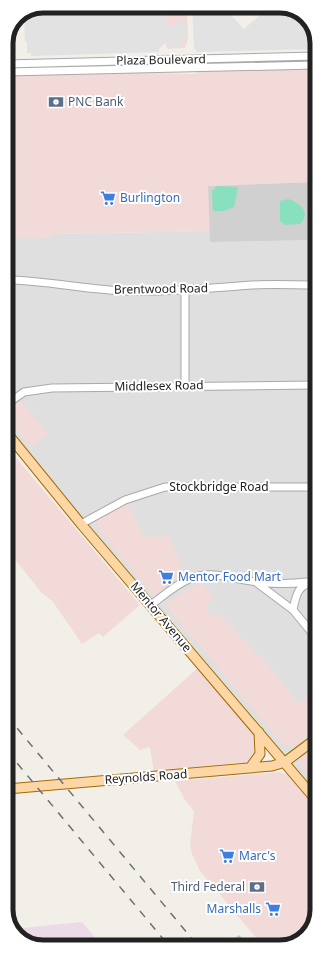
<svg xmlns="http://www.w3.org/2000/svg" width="323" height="953" font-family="'Noto Sans',sans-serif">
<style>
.residential{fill:#e0dfdf}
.commercial{fill:#f2dad9}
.industrial{fill:#ebdbe8}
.religious{fill:#d0d0d0}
.pitch{fill:#88e0be}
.parking{fill:#e2e2e2}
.water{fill:#aad3df}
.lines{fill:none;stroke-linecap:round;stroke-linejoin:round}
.minor-casing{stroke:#a9a9a9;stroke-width:9}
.major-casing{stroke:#a06b00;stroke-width:11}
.minor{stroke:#fff;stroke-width:7}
.major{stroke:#fcd6a4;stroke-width:9}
.rail{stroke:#707070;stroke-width:1.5;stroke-dasharray:8 8;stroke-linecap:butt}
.labels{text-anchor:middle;stroke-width:4;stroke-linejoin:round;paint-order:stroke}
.street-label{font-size:12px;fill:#222;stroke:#fff}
.service-label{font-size:12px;fill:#4e5e75;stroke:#fff;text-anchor:start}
.shop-label{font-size:12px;fill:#366cbe;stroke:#fff;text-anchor:start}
.rim{fill:none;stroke:#222;stroke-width:5}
</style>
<rect width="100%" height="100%" fill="#f2efe9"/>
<path class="residential" d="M 210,231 L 210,242 L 316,240 L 317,801 L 7,433 L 6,238 L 45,238 L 53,234 Z"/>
<path class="commercial" d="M 164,6 L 187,6 L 188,39 L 185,48 L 168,49 L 166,46 Z
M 316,68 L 316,182 L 208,186 L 210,231 L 53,234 L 45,238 L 6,238 L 6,76 L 131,73 L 195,74 L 200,71 Z
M 6,350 L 12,363 L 16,381 L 7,389 Z
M 20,400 L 48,434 L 31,447 L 7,418 L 7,411 Z
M 7,447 L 140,605 L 103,637 L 99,633 L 82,644 L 53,602 L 42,593 L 7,550 Z
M 127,504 L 144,537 L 169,536 L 186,577 L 156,598 L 97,528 L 97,519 Z
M 203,583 L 214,598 L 206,607 L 211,618 L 220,615 L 275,673 L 297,703 L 317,694 L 317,733 L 314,731 L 294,746 L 283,745 L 167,607 L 167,603 L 191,587 Z
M 200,666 L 257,732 L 258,747 L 254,760 L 248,766 L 154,773 L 150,747 L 140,750 L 123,735 Z
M 317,746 L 317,780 L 312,780 L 303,770 L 300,764 L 301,759 Z
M 280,772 L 290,776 L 317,808 L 317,911 L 309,933 L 290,946 L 263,946 L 200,871 L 192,854 L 190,844 L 194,811 L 185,800 L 175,781 Z
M 7,856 L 18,928 L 13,929 L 7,920 Z"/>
<path class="industrial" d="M 82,922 L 103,947 L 40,947 L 19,938 L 13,929 Z"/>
<path class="religious" d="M 316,182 L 316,240 L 210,242 L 208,186 Z"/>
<path class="pitch" d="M 217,186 L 238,187 L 234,207 L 224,211 L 213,211 L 212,191 Z
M 288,199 C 299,202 312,213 300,224 L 285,225 L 280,221 L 280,201 Z"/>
<path class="parking" d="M 43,6 L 166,6 L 167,38 L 168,26 L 176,26 L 176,22 L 185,21 L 187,33 L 182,43 L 182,48 L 169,48 L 169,43 L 164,44 L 159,49 L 159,52 L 31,56 L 31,53 L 27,53 L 27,42 L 25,41 L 24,14 Z
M 192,6 L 238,6 L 230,14 L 244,29 L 270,6 L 285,6 L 291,9 L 316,36 L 315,49 L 196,52 L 196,49 L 194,49 Z
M 13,26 L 15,26 L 16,52 L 12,52 L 12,56 L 6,56 L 6,41 Z"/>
<path class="water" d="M 239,935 L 251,946 L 225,946 Z"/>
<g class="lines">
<g class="minor-casing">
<path id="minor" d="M 6,64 L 316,56
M 6,72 L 316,65
M 6,280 C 48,280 89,291 130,291 C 171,292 212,288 252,285 C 273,284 295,285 316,285
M 185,385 L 185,290
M 7,404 L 24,392 L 52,388 L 316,385
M 81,524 L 125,500 L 165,487 L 316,487
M 257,583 L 293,610 L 317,639
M 151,605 C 163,596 175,585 189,579 C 213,569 235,580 258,582 C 275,584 291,584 307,582
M 293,610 C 296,594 298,584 317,581"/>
</g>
<g class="major-casing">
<path id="major" d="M 7,433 L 81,524 L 317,801
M 250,768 L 260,754 L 259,732
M 7,789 L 272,766 L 285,762 L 317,738"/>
</g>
<use href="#minor" class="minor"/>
<use href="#major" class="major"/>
<path class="rail" d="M 7,716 L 198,946
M 7,751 L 169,946"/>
</g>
<defs>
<g id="bank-bare" transform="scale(1.2)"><path d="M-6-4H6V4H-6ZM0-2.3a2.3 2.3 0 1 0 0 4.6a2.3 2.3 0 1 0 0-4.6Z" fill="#5c6f8a" stroke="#fff" stroke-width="2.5" paint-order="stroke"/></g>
<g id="supermarket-bare" transform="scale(1.2)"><path d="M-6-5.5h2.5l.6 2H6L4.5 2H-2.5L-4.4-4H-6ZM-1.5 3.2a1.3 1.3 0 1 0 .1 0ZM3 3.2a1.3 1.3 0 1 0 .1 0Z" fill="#3f7fe0" stroke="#fff" stroke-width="2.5" paint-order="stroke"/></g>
</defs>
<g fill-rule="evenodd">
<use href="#bank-bare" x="56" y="102"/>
<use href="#supermarket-bare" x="108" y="198"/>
<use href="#supermarket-bare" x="166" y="577"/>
<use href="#supermarket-bare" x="227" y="856"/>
<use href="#bank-bare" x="257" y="887"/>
<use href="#supermarket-bare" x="273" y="909"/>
</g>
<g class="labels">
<g class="street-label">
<text transform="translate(161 60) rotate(-1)" y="4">Plaza Boulevard</text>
<text transform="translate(161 289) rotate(-1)" y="4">Brentwood Road</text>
<text transform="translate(159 386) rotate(-1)" y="4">Middlesex Road</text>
<text x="219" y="491">Stockbridge Road</text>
<text transform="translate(161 617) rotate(50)" y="4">Mentor Avenue</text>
<text transform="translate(146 777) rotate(-4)" y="4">Reynolds Road</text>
</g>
<g class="service-label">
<text x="68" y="106">PNC Bank</text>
<text x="245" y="891" text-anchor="end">Third Federal</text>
</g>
<g class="shop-label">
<text x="120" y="202">Burlington</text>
<text x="178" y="581">Mentor Food Mart</text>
<text x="239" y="860">Marc's</text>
<text x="261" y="913" text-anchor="end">Marshalls</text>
</g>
</g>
<path d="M0 0H323V953H0ZM43 13H280A30 30 0 0 1 310 43V910A30 30 0 0 1 280 940H43A30 30 0 0 1 13 910V43A30 30 0 0 1 43 13Z" fill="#fff" fill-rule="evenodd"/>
<path class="rim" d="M43 13H280A30 30 0 0 1 310 43V910A30 30 0 0 1 280 940H43A30 30 0 0 1 13 910V43A30 30 0 0 1 43 13Z"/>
</svg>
